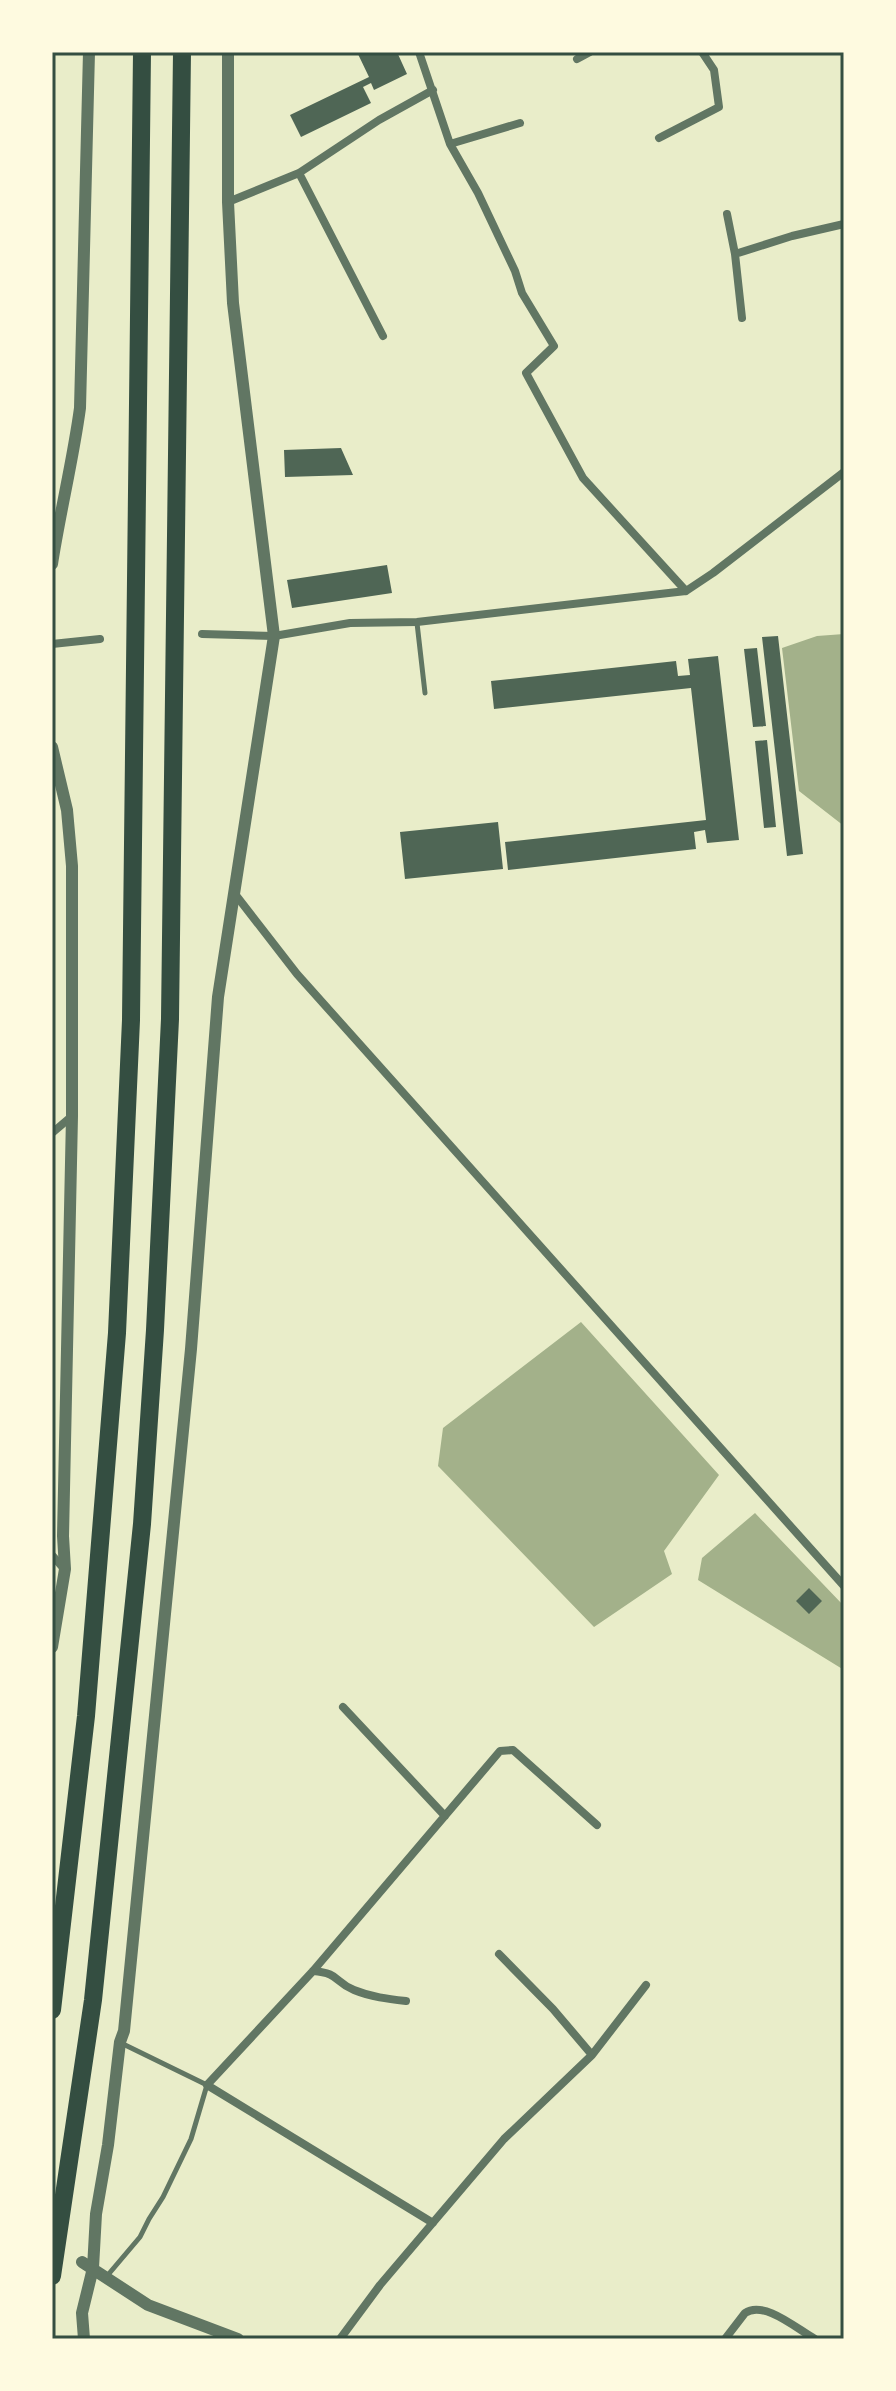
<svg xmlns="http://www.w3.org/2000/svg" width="896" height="2391" font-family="Lato,sans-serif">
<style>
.water{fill:#a3b18a}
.building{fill:#4f6655}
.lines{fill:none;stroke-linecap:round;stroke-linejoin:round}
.service{stroke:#617663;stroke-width:5}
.minor{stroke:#617663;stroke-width:8}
.tertiary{stroke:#617663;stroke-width:12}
.motorway{stroke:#344e41;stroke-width:18}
.neatline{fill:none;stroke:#344e41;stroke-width:3}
</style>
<rect width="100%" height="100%" fill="#e9edc9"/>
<path class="water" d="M 844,634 L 844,826 L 799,791 L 782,648 L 817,636 Z
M 581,1322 L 719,1475 L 664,1551 L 672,1574 L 594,1627 L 438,1466 L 443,1428 Z
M 755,1513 L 844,1606 L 844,1670 L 698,1580 L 702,1558 Z"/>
<path class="building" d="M 357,52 L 397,52 L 407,74 L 374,90 L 371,83 L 363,87 L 371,103 L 301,137 L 290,115 L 369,77 Z
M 341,448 L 353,475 L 285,477 L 284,450 Z
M 387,565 L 392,593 L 292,608 L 287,580 Z
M 778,636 L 803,854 L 787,856 L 762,637 Z
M 757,648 L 766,726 L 753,727 L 744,649 Z
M 718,656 L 739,840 L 707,843 L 705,830 L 694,832 L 696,849 L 508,870 L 505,842 L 706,820 L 691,688 L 494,709 L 491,681 L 676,661 L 678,676 L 690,675 L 688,659 Z
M 767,740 L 776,827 L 764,828 L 755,741 Z
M 498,822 L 503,869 L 405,879 L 400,832 Z
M 809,1588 L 822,1601 L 809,1614 L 796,1601 Z"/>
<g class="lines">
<path class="service" d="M 417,623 L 425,693
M 107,2276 L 140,2237 L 149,2219 L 163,2197 L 191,2139 L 207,2085 L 121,2043"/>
<path class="minor" d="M 419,52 L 450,144 L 478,193 L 515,271 L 522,293 L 554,346 L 526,373 L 583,478 L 686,591
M 577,59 L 590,52
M 659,138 L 719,107 L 714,70 L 702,52
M 450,144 L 520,123
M 299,173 L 383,336
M 228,202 L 299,173 L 379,120 L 433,90
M 727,214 L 735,254 L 742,318
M 735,254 L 792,236 L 844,224
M 202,634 L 274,636 L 350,623 L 417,622 L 686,591 L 713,573 L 844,472
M 52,644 L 100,639
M 235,894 L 297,974 L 844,1586
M 52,1133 L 72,1116
M 52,1555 L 64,1569
M 343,1707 L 445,1816
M 499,1954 L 553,2009 L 592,2055
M 313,1971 C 340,1973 334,1982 354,1990 C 371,1997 388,1999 406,2001
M 433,2223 L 207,2085 L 313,1971 L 500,1751 L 513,1750 L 597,1825
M 340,2339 L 380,2285 L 504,2139 L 592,2055 L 646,1985
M 725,2339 L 745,2313 C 764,2300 797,2329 815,2339"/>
<path class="tertiary" d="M 52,564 C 60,512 73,460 80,408 L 89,52
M 52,747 L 67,810 L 72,866 L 72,1116 L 63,1536 L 65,1569 L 52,1647
M 82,2262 L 148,2305 L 238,2339
M 84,2339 L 82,2313 L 93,2268 L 96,2214 L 108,2145 L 120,2042 L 124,2031 L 191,1349 L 218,997 L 274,636 L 233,303 L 228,202 L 228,52"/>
<path class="motorway" d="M 52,2010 L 86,1716 L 117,1333 L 131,1020 L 142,52
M 52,2276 L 93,2000 L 142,1524 L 155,1330 L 170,1019 L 182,52"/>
</g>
<rect width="896" height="2391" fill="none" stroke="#fefae0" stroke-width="108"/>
<rect x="54" y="54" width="788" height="2283" class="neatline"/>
</svg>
